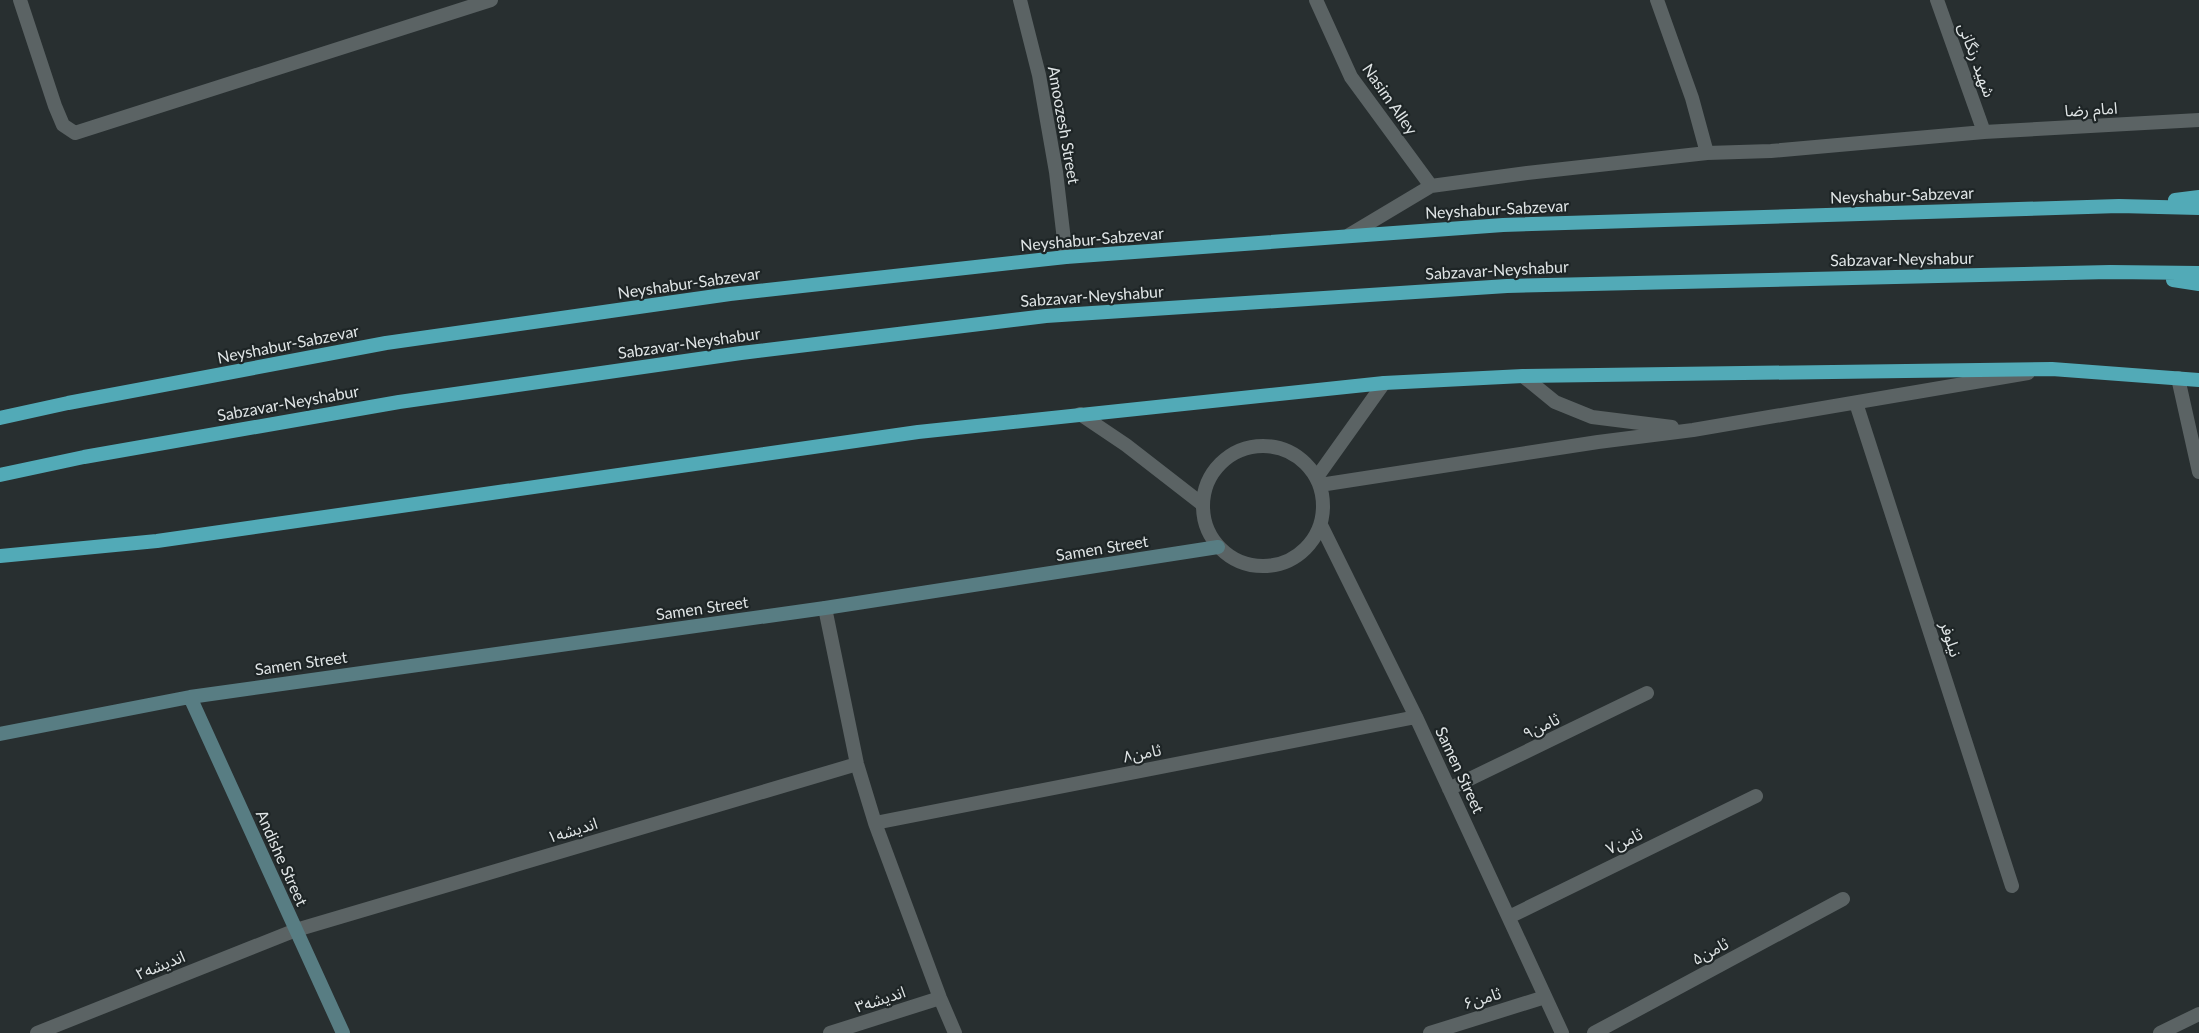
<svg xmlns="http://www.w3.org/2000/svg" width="2199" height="1033" font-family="Lato,'Noto Sans Arabic',sans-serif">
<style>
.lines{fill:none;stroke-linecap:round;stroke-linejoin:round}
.minor{stroke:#5b6364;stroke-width:14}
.tertiary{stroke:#5b6364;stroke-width:14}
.secondary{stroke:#587d83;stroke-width:14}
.trunk{stroke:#52aab7;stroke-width:14}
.labels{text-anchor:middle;stroke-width:4.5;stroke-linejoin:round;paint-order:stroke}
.street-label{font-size:16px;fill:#e0e5e6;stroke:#1e2526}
</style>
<rect width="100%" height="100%" fill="#282f30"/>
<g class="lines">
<path class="minor" d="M 20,0 L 55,106 L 63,125 L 75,133 L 491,0
M 1316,0 L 1351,77 L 1431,186
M 1657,0 L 1692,98 L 1707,153
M 1937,0 L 1984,132
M 1349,235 L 1431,186 L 1527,173 L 1707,153 L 1771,151 L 1984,132 L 2199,120
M 1523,376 L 1555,402 L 1592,417 L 1672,427
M 2178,378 L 2199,472
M 1856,403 L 2012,886
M 1080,414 L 1126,445 L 1202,504
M1203 506a60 60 0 1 1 120 0a60 60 0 1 1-120 0Z
M 1317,477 L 1384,383
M 1320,485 L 1598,442 L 1693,430 L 2028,373
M 1321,525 L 1416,717 L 1562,1033
M 825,608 L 857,764 L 875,823 L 940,998 L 955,1033
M 1449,789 L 1647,693
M 875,823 L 1416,717
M 1509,917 L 1756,796
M 37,1033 L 296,930 L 857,764
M 830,1033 L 940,998
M 1430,1033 L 1545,997
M 1594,1033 L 1843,899
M 2160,1033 L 2199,1014"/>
<path class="tertiary" d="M 1020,0 L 1039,75 L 1056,172 L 1066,257"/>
<path class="secondary" d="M 190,697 L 343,1033
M 0,734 L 190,697 L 825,608 L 1218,547"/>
<path class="trunk" d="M 2175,200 L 2199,197
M 2173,280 L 2199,284
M 0,418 L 68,403 L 386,343 L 730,294 L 1066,257 L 1503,225 L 2119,206 L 2199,208
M 0,475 L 84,457 L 399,402 L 741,353 L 1046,316 L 1507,286 L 2110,272 L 2199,273
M 0,556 L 157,541 L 918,432 L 1384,383 L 1523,376 L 2052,369 L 2199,380"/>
</g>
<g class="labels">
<g class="street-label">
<text transform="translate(1977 60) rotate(70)" y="6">شهید رنگانی</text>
<text transform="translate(1390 99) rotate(55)" y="6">Nasim Alley</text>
<text transform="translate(2091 109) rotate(-3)" y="6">امام رضا</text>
<text transform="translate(1064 125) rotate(80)" y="6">Amoozesh Street</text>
<text transform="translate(1902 195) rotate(-2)" y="6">Neyshabur-Sabzevar</text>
<text transform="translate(1497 209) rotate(-3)" y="6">Neyshabur-Sabzevar</text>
<text transform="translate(1092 239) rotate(-5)" y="6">Neyshabur-Sabzevar</text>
<text transform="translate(1902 259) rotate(-1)" y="6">Sabzavar-Neyshabur</text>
<text transform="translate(1497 270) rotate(-3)" y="6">Sabzavar-Neyshabur</text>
<text transform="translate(689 283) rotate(-8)" y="6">Neyshabur-Sabzevar</text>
<text transform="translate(1092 296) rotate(-4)" y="6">Sabzavar-Neyshabur</text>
<text transform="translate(689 343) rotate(-8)" y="6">Sabzavar-Neyshabur</text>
<text transform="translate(288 344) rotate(-11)" y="6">Neyshabur-Sabzevar</text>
<text transform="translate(288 403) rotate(-10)" y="6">Sabzavar-Neyshabur</text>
<text transform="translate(1102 548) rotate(-9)" y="6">Samen Street</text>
<text transform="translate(702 608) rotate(-8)" y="6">Samen Street</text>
<text transform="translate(1951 639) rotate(72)" y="6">نیلوفر</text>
<text transform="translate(301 663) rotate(-8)" y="6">Samen Street</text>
<text transform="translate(1541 726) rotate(-26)" y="6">ثامن۹</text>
<text transform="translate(1142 753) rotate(-11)" y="6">ثامن۸</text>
<text transform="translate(1460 770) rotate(65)" y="6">Samen Street</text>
<text transform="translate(572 830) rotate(-17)" y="6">اندیشه۱</text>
<text transform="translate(1624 841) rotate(-26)" y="6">ثامن۷</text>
<text transform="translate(282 858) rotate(66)" y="6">Andishe Street</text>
<text transform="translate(1710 951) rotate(-28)" y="6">ثامن۵</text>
<text transform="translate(160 965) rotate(-22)" y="6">اندیشه۲</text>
<text transform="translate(1482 998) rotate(-17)" y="6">ثامن۶</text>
<text transform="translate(880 999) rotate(-18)" y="6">اندیشه۳</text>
</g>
</g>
</svg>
